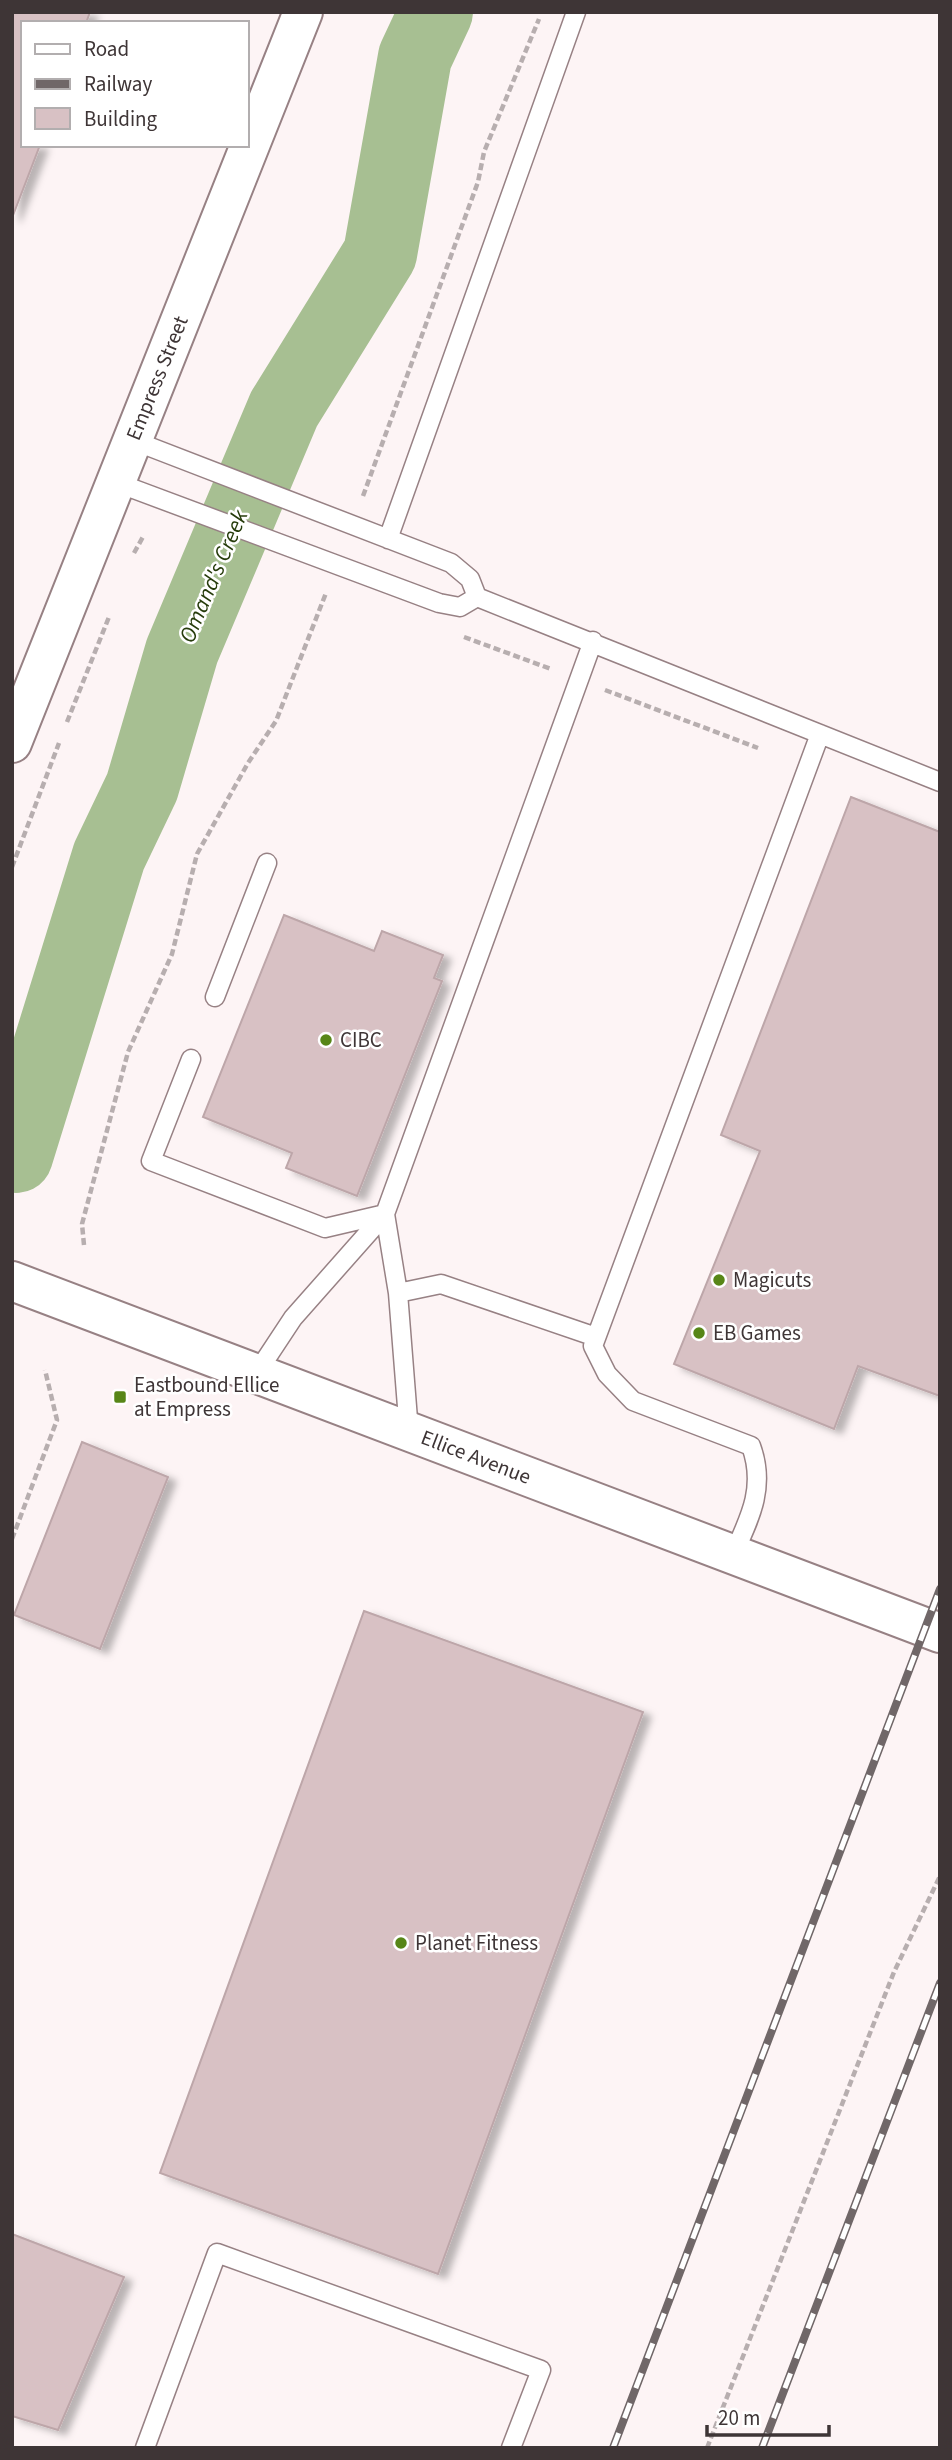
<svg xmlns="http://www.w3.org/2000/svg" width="952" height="2460" font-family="'Source Sans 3',sans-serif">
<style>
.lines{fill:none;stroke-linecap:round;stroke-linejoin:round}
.river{stroke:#a7bf92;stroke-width:74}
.building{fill:#d8c1c4;stroke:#bda6a9;stroke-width:2;filter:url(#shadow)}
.service-casing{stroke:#978184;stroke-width:21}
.secondary-casing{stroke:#978184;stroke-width:42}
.path{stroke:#b7aeaf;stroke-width:4.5;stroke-dasharray:7 3.5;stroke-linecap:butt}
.service{stroke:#fff;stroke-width:18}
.secondary{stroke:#fff;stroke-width:38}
.rail-casing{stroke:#706768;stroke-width:8}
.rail{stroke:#fff;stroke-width:5;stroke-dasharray:16;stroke-linecap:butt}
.poi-dot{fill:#578617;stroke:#fff;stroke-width:2.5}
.labels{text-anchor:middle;stroke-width:5;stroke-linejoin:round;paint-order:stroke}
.street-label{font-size:21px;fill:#3e3536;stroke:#fff}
.poi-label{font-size:21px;fill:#3e3536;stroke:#fff;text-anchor:start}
.water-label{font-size:23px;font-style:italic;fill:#263c0b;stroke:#fff}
</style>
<defs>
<filter id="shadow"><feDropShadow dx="8" dy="4.5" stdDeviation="3.5" flood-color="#0004"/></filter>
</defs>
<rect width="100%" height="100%" fill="#fdf4f5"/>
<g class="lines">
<path class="river" d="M 16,1156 L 109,856 L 142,787 L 182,651 L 284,409 L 380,254 L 415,57 L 436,12"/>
</g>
<path class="building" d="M 12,12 L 90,12 L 86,23 L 23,23 L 23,145 L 40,145 L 12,218 Z
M 851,797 L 940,832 L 940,1396 L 858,1366 L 834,1429 L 674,1364 L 760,1151 L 721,1135 Z
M 284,915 L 374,951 L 382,931 L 443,955 L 434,978 L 442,981 L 357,1196 L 286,1168 L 292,1153 L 203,1117 Z
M 82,1442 L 168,1477 L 100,1649 L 14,1615 Z
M 364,1611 L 643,1712 L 438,2274 L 160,2173 Z
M 12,2234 L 124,2277 L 58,2430 L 12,2416 Z"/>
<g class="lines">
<g class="service-casing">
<path id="service" d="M 132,440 L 451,563 L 470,579 L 477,597 L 940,782
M 115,482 L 439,603 L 460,607 L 477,597
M 388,539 L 576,12
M 215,997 L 267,863
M 191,1059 L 151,1161 L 325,1228 L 385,1214
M 385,1214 L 398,1293 L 409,1432
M 398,1293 L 441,1284 L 596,1337
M 256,1374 L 293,1318 L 385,1214 L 593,641
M 733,1555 C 750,1518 766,1487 751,1446 L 633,1401 L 607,1374 L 593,1346 L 820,734
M 145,2448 L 217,2253 L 541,2370 L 511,2448"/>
</g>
<g class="secondary-casing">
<path id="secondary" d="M 12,743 L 303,12
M 12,1281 L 940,1633"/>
</g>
<path class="path" d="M 363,496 L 478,182 L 484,152 L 539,19
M 134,553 L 144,535
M 464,637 L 551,669
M 605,690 L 758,748
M 67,722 L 109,617
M 12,867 L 59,743
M 84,1245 L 82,1224 L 128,1052 L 172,954 L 197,854 L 248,763 L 276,721 L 326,593
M 12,1539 L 57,1420 L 45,1370
M 707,2448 L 894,1972 L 940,1876"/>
<use href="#service" class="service"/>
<use href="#secondary" class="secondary"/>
<g class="rail-casing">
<path id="rail" d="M 613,2448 L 940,1589
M 762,2448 L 940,1983"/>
</g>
<use href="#rail" class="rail"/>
</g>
<g class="poi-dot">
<circle cx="326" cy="1040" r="7"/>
<circle cx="719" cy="1280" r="7"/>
<circle cx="699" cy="1333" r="7"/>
<rect x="113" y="1390" width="14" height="14" rx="3.5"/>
<circle cx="401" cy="1943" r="7"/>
</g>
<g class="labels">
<g class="street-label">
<text transform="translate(157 378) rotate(-68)" y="7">Empress Street</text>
<text transform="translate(476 1457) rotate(21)" y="7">Ellice Avenue</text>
</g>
<g class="poi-label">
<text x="340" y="1047">CIBC</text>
<text x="733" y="1287">Magicuts</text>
<text x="713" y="1340">EB Games</text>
<text x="134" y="1392">Eastbound Ellice<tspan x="134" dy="24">at Empress</tspan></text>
<text x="415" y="1950">Planet Fitness</text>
</g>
<g class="water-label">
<text transform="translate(213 576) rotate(-67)" y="8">Omand's Creek</text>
</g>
</g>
<rect width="952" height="2460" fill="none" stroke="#3e3536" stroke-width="28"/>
<rect x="21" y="21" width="228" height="126" fill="#ffffff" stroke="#b2aeaf" stroke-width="2"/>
<rect x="35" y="44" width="35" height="10" fill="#ffffff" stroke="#b2aeaf" stroke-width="2"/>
<text x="84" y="56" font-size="21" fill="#3e3536">Road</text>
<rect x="35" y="79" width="35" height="10" fill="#706768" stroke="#b2aeaf" stroke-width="2"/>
<text x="84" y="91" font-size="21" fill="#3e3536">Railway</text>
<rect x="35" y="108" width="35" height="21" fill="#d8c1c4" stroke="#b2aeaf" stroke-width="2"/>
<text x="84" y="126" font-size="21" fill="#3e3536">Building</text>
<path d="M707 2425v10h122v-10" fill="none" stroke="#3e3536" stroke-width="3.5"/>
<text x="718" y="2425" font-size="21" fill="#3e3536" stroke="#ffffff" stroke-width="5" paint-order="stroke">20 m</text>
</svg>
